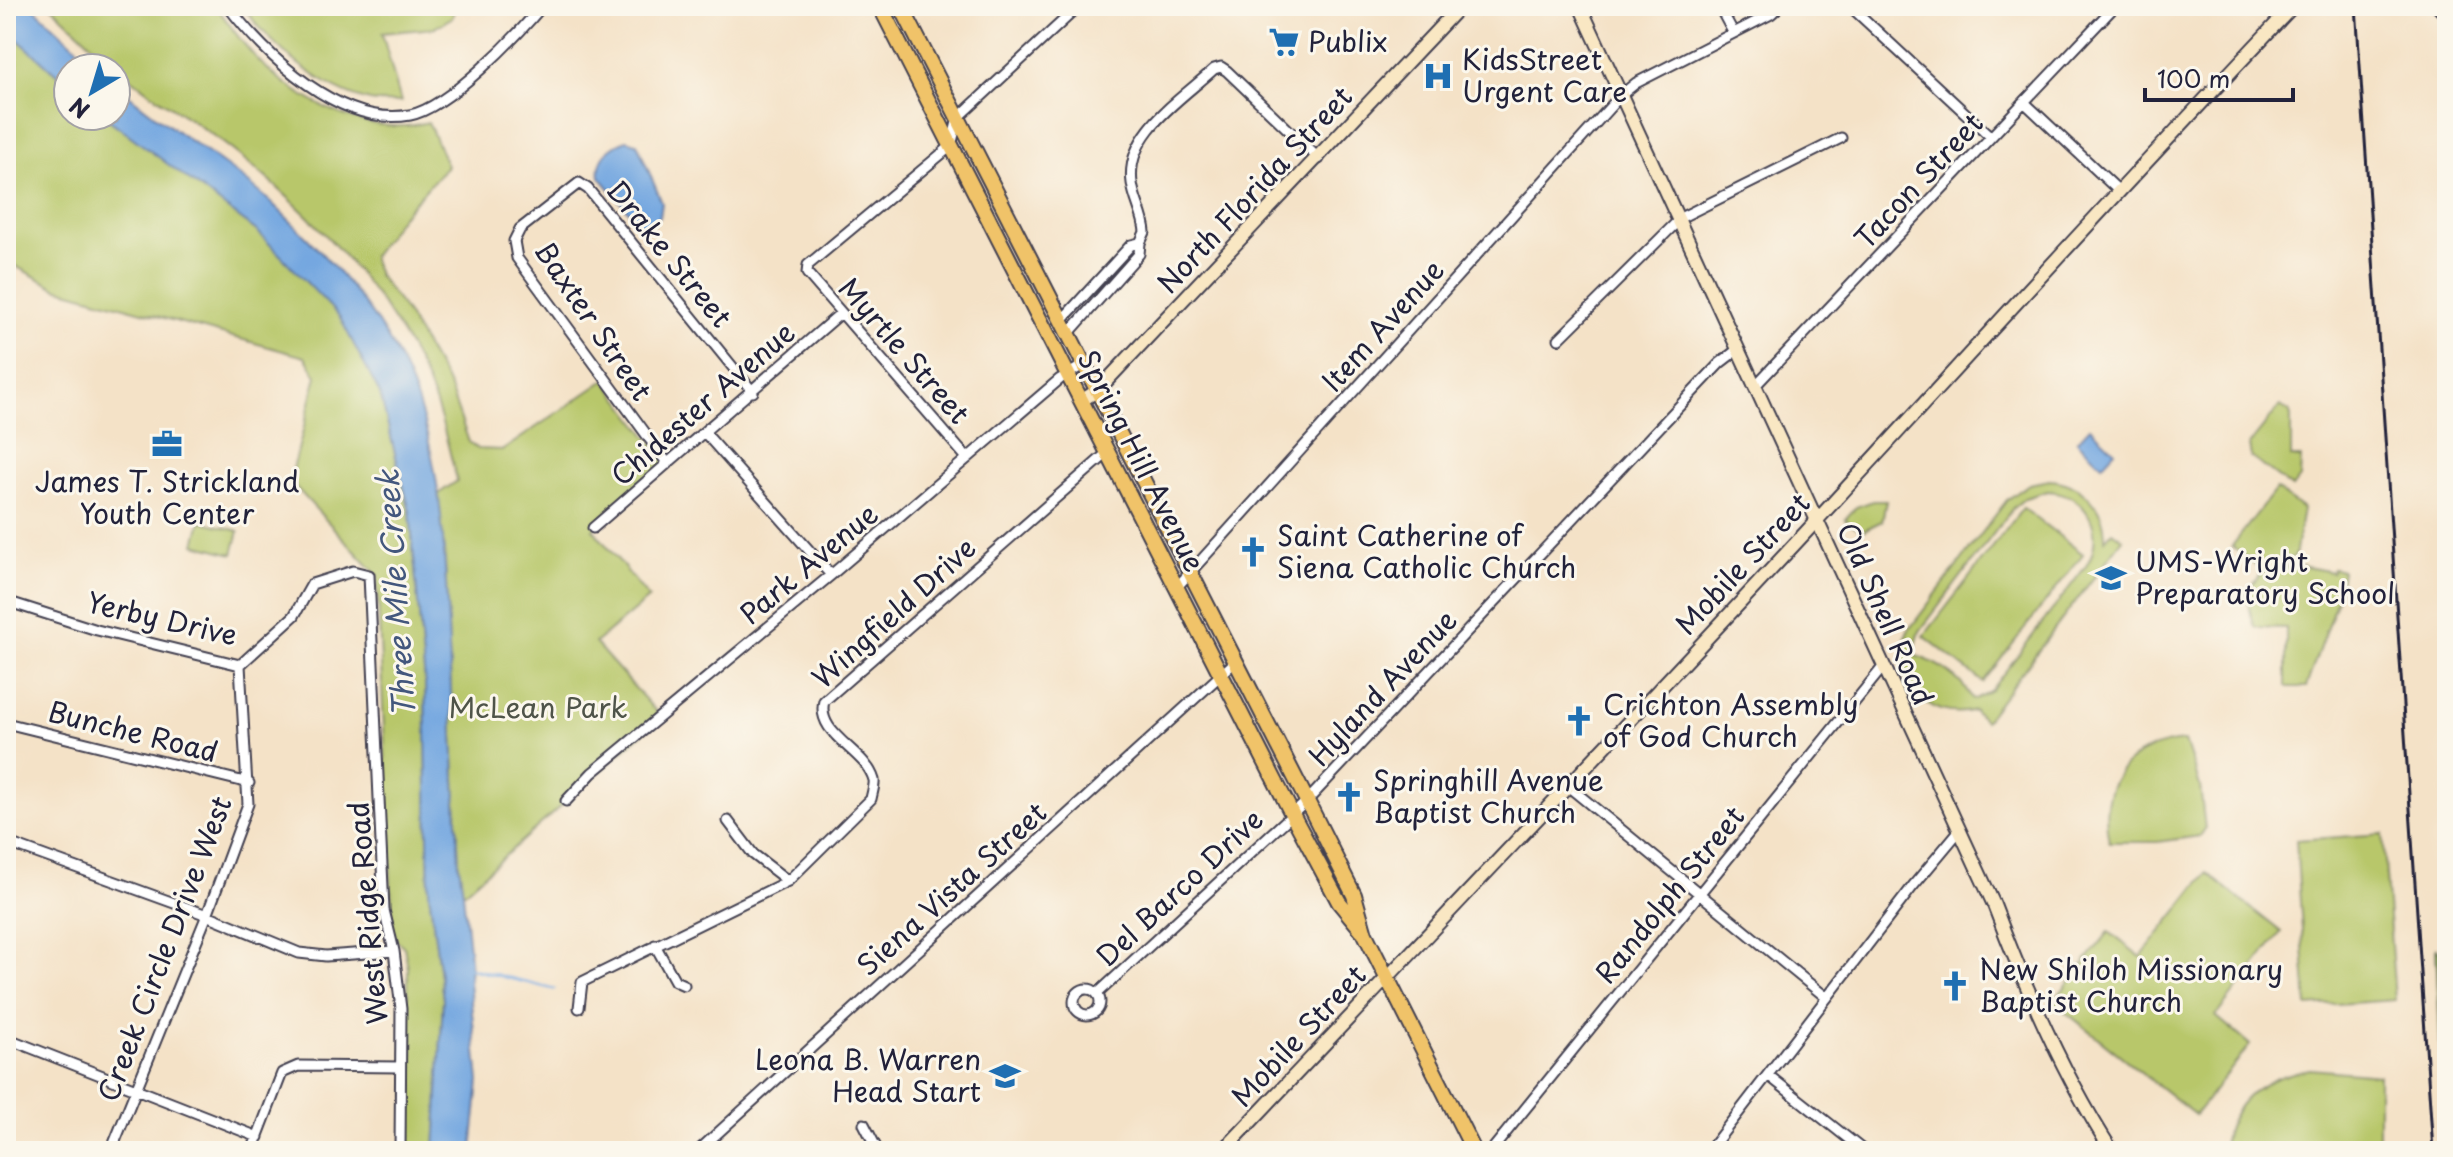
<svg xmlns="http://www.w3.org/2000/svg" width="2453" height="1157" font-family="'Playpen Sans',sans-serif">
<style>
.green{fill:#b8c76a;stroke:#6d7452;stroke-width:2;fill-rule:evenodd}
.forest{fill:#92ac5e;stroke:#5a674c;stroke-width:2}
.water{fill:#74a7e0;stroke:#4b648e;stroke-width:2}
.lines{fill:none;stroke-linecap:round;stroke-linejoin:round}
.stream{stroke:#74a7e0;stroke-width:3}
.street-casing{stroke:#423f50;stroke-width:13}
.secondary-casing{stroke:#423f50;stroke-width:16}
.primary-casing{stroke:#423f50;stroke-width:18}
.street{stroke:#fff;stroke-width:9}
.secondary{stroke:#f9e7c3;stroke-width:12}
.primary{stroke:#f0c369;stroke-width:14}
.rail{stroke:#22223b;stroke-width:3}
.labels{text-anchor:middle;stroke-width:6;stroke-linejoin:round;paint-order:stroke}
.poi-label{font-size:28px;fill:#22223b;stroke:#fbf7ec;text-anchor:start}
.street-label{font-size:28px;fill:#22223b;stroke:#fbf7ec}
.park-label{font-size:28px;fill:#4f5449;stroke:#fbf7ec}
.water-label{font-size:30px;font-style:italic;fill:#43577d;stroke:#fbf7ec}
</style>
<rect width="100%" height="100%" fill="#fbf7ec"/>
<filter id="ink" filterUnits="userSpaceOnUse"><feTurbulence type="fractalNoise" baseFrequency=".0125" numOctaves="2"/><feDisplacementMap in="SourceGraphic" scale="16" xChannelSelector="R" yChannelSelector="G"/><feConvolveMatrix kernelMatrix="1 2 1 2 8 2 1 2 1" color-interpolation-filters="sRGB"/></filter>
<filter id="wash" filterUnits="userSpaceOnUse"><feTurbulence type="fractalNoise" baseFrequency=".006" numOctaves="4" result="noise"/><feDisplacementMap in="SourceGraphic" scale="32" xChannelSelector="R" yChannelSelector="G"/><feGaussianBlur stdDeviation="1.8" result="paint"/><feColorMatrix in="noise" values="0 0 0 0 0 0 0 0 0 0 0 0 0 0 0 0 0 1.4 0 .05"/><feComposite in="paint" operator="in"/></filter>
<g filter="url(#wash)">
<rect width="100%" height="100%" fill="#f4e2c7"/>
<path class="green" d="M 51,6 L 216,6 C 234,31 252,58 277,77 C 317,109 377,137 428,122 L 447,166 L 401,217 L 372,257 L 378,275 L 404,309 L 449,386 L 469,442 L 478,449 L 503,450 L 605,380 L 668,464 L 593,529 L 649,598 L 595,643 L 661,717 L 463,893 L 459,865 L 445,560 L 438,494 L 457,481 C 450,455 445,429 436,404 C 398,300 305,204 218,139 C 187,116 153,97 123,72 C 98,52 75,28 51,6 Z
M 242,6 L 454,6 L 453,17 L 434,28 L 382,33 L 401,102 C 391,102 380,103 370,101 C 320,89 272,46 242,6 Z
M 6,29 L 68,84 L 68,116 L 104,116 L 258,232 L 340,316 L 380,394 L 410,512 L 425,683 L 429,892 L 443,999 L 435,1151 L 407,1151 L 408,968 L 404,947 L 395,939 L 393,928 L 377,575 L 290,481 L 317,376 L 305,357 L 56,288 L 6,261 Z
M 2280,406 L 2289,411 L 2291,416 L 2291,458 L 2301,458 L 2300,478 L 2292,488 L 2251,457 L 2249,445 Z
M 2049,480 C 2082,482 2105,506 2105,539 L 2112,531 L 2123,539 L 1985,721 L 1975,712 L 1975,710 C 1926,724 1889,676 1908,631 L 2007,500 L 2029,484 ZM 2048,491 C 2087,493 2107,533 2086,566 L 1991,690 L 1973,700 C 1961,678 1938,662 1913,655 L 1920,631 L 2013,508 L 2025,498 Z
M 2276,489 L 2303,509 L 2295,557 L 2256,565 L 2232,546 Z
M 1873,501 L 1886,501 L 1882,521 L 1862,531 L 1845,519 L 1856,507 Z
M 2023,508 L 2083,554 L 1983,682 L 1924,636 Z
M 201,521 L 239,531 L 233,554 L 195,544 Z
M 2296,565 L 2332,572 L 2333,568 L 2342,570 L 2338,596 L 2306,687 L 2286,687 L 2286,628 L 2255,627 L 2245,595 L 2262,572 Z
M 2185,741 L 2200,786 L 2205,829 L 2200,836 L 2157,842 L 2109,842 C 2097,784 2126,746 2185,741 Z
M 2383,834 L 2395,1000 L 2307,1006 L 2296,840 Z
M 2207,873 L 2281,932 L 2216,1016 L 2250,1045 L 2195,1115 L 2053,1002 L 2109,932 L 2141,957 Z
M 2310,1069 L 2379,1075 L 2379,1151 L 2222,1151 C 2230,1099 2261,1078 2310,1069 Z"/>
<path class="forest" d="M 2436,948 L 2447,957 L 2447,1151 L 2445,1151 Z"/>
<path class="water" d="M 6,6 L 32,6 L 99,68 L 68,68 L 68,84 L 6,29 Z
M 116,84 C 167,130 230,162 279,210 C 334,263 392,326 417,400 C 444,479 445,564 449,647 C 452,719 455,792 459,865 L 463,893 L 470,959 L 469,982 L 479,1081 L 472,1151 L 435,1151 L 443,999 L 429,892 L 425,683 L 410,512 L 380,394 L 339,316 L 258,232 L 104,116 L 116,116 Z
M 627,140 L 637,143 L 662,203 L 660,217 L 652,226 L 639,224 L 600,177 C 597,158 610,145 627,140 Z
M 2090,427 L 2115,451 L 2102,465 L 2077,441 Z"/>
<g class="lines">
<path class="stream" d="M 468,968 L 554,989"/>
</g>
</g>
<g filter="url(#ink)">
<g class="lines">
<g class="street-casing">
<path id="street" d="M 228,6 C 265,56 342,128 410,115 C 448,108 517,36 542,6
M 1719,6 L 1733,32
M 1850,6 L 1991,137
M 2024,102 L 2119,191
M 1062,320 L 1131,245 L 1140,243
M 1069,333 L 1139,254 L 1140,243 L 1145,232 C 1144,215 1134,200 1132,183 C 1125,133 1182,99 1214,69 L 1221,67 L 1227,71 L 1319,159
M 1559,339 L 1682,217 L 1841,138
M 1754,387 L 2115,6
M 705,433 L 831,575
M 967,458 L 807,273 L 808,265 L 951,146 L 958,118 L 1079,6
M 668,464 L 517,258 L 514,241 L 520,229 L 579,183 L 588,189 L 753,392
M 593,528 L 841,313
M 1177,587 L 1621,95 L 1636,83 L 1771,14 L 1780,6
M 6,601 L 97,630 L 240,665 L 294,616 L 312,584 L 353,571 L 369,575 L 384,910 L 394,951 L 401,1009 L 400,1151
M 6,723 L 249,783
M 1569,787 L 1827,998
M 566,801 L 592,773 L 831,575 L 1060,379 L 1085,364
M 728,821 L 753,854 L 788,881
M 6,842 L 207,915 L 299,953 L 326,956 L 394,951
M 655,945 L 675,981 L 684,985
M1074 1002a13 13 0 1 1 26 0a13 13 0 1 1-26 0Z
M 1097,994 L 1307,801 L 1720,363 L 1737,350
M 579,1008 L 582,982 L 788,881 L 871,799 C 872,793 875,785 874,780 C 866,750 815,735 824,701 L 1106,454
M 6,1038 L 258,1137
M 1768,1075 L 1864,1151
M 864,1124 L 878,1151
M 111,1151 L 207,915 L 248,804 L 240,665
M 252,1151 L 282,1073 L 298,1066 L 400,1067
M 698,1151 L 1236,661
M 1491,1151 L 1883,667
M 1709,1151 L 1913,886 L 1959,831"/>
</g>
<g class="secondary-casing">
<path id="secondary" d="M 1580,6 L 1994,905 C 2026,990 2063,1075 2112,1151
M 2438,6 L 2447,15
M 1081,401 L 1098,390 L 1460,6
M 1223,1151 C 1418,945 1613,740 1806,532 C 1968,356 2128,179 2293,6"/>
</g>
<g class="primary-casing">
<path id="primary" d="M 880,6 L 1292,814 L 1339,902 L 1362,930
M 901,6 L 1307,801 L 1354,895 L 1365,934 L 1474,1151"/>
</g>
<use href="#street" class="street"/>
<use href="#secondary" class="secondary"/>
<use href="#primary" class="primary"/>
<path class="rail" d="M 2356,6 L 2433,1151"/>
</g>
</g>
<defs>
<g id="supermarket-bare" transform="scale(2.4)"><path d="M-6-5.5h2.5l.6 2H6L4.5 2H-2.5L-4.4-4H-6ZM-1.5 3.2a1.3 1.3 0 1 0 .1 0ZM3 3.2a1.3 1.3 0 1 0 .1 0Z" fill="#1f6fb2" stroke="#fbf7ec" stroke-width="2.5" paint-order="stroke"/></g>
<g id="hospital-bare" transform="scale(2.4)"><path d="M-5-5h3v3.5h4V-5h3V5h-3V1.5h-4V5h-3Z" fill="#1f6fb2" stroke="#fbf7ec" stroke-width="2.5" paint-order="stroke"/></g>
<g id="office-bare" transform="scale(2.4)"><path d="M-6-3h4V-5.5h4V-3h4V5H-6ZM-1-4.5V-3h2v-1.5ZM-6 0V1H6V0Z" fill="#1f6fb2" stroke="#fbf7ec" stroke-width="2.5" paint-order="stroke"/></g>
<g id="church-bare" transform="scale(2.4)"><path d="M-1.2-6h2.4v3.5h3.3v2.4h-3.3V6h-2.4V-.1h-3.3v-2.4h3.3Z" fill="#1f6fb2" stroke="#fbf7ec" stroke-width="2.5" paint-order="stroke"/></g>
<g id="school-bare" transform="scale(2.4)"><path d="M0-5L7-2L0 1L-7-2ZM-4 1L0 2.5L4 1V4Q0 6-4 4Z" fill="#1f6fb2" stroke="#fbf7ec" stroke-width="2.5" paint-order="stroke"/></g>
</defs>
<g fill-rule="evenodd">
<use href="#supermarket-bare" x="1284" y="42"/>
<use href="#hospital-bare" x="1438" y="76"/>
<use href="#office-bare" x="167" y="444"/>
<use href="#church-bare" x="1253" y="552"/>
<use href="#school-bare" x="2111" y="578"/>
<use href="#church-bare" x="1579" y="721"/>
<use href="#church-bare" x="1349" y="797"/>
<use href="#church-bare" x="1955" y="986"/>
<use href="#school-bare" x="1005" y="1076"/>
</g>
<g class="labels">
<g class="poi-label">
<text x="1308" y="52">Publix</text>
<text x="1462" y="70">KidsStreet<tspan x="1462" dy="32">Urgent Care</tspan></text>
<text x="167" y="492" text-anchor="middle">James T. Strickland<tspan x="167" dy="32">Youth Center</tspan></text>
<text x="1277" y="546">Saint Catherine of<tspan x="1277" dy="32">Siena Catholic Church</tspan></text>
<text x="2135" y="572">UMS-Wright<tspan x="2135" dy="32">Preparatory School</tspan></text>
<text x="1603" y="715">Crichton Assembly<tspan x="1603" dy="32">of God Church</tspan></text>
<text x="1373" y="791">Springhill Avenue<tspan x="1373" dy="32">Baptist Church</tspan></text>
<text x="1979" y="980">New Shiloh Missionary<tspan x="1979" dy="32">Baptist Church</tspan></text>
<text x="981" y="1070" text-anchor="end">Leona B. Warren<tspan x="981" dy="32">Head Start</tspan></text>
</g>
<g class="street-label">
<text transform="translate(1919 181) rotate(-47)" y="10">Tacon Street</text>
<text transform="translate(1255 190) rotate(-47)" y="10">North Florida Street</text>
<text transform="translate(669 254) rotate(51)" y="10">Drake Street</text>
<text transform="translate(593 321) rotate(56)" y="10">Baxter Street</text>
<text transform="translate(1383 326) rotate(-48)" y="10">Item Avenue</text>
<text transform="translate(904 351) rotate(49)" y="10">Myrtle Street</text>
<text transform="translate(703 404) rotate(-41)" y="10">Chidester Avenue</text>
<text transform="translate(1141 461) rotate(63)" y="10">Spring Hill Avenue</text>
<text transform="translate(809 564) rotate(-40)" y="10">Park Avenue</text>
<text transform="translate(1743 564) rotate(-47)" y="10">Mobile Street</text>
<text transform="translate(894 613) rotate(-42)" y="10">Wingfield Drive</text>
<text transform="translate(1885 614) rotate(66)" y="10">Old Shell Road</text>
<text transform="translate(162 619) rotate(13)" y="10">Yerby Drive</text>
<text transform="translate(1383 688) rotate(-47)" y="10">Hyland Avenue</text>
<text transform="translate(133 732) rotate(14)" y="10">Bunche Road</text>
<text transform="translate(1180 888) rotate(-43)" y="10">Del Barco Drive</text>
<text transform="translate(952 889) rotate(-42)" y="10">Siena Vista Street</text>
<text transform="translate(1670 895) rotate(-51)" y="10">Randolph Street</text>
<text transform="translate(368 913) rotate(-95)" y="10">West Ridge Road</text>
<text transform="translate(165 949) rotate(-69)" y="10">Creek Circle Drive West</text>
<text transform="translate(1299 1036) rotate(-47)" y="10">Mobile Street</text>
</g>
<g class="park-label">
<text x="538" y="718">McLean Park</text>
</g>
<g class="water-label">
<text transform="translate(397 594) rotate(-94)" y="10">Three Mile Creek</text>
</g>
</g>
<rect width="2453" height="1157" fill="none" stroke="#fbf7ec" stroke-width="32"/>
<g transform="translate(92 92) rotate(218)"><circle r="38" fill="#fbf7ec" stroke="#a4a2a5" stroke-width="2"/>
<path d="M0-6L14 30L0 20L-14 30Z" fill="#1f6fb2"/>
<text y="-12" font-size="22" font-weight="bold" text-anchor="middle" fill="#22223b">N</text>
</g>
<path d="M2145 88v12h148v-12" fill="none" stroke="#22223b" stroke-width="4"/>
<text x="2157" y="88" font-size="24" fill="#22223b" stroke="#fbf7ec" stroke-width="6" paint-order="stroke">100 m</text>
</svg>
